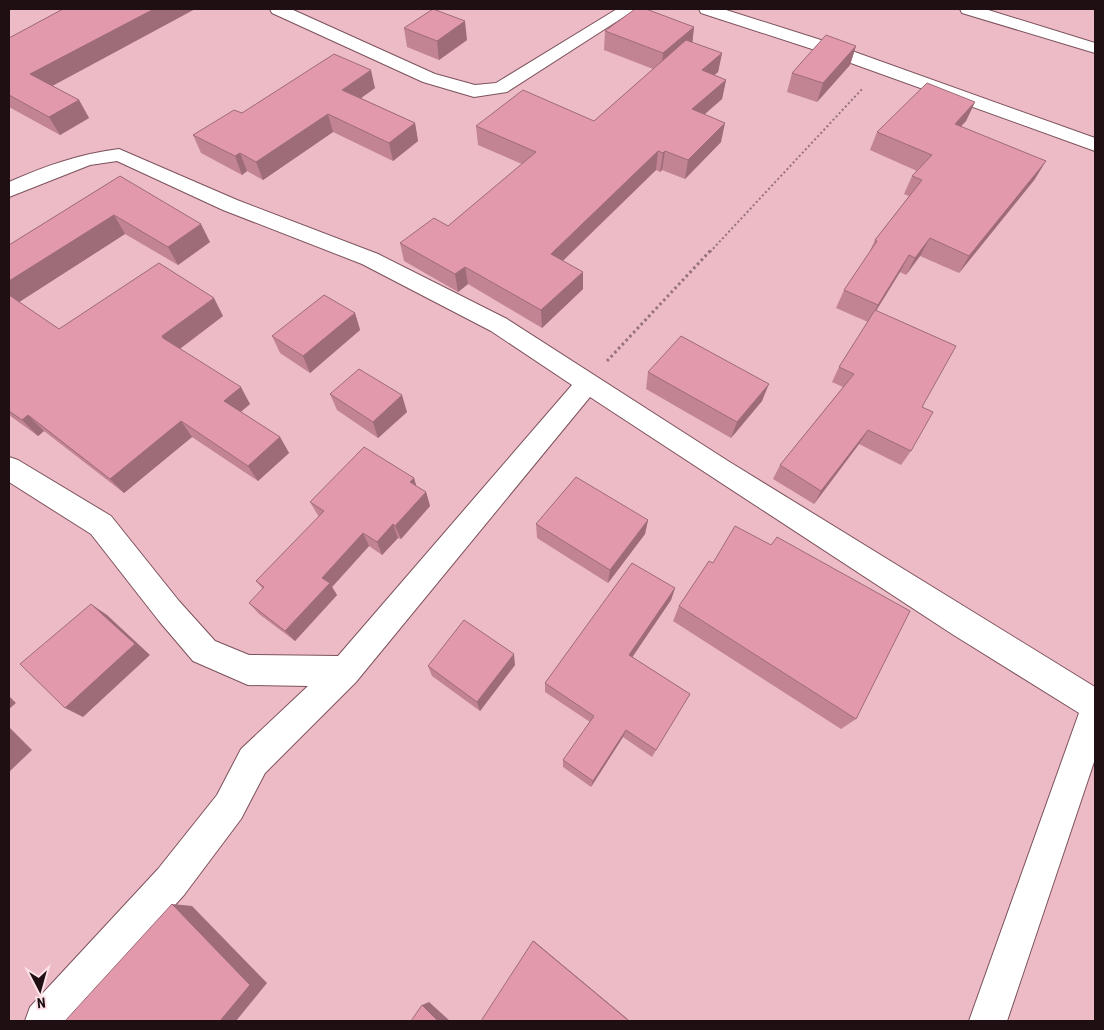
<svg xmlns="http://www.w3.org/2000/svg" width="1104" height="1030" font-family="'Roboto Condensed',sans-serif">
<style>
.lines{fill:none;stroke-linecap:round;stroke-linejoin:round}
.minor-casing{stroke:#7c525c;stroke-width:2}
.path-far1{stroke:#95727a;stroke-width:2;stroke-dasharray:2 2.5;stroke-linecap:butt}
.path{stroke:#95727a;stroke-width:3;stroke-dasharray:2.5 3;stroke-linecap:butt}
.minor{fill:#fff;fill-rule:evenodd}
.wall{fill:#c28493}
.shaded-wall{fill:#9e6b78}
.building{fill:#e299ab;stroke:#9e6b78}
</style>
<rect width="100%" height="100%" fill="#ecbbc6"/>
<g class="lines">
<g class="minor-casing">
<path id="minor" d="M 270,9 L 291,9 L 435,74 L 475,85 L 496,83 L 617,9 L 636,9 L 507,92 L 474,97 L 423,82 L 272,13 Z
M 699,9 L 723,9 L 824,41 L 1095,138 L 1095,151 L 812,49 L 701,13 Z
M 960,9 L 985,9 L 1095,43 L 1095,53 L 962,13 Z
M 119,149 L 237,200 L 378,254 L 507,319 L 728,461 L 1095,687 L 1095,759 L 1007,1021 L 969,1021 L 1079,713 L 952,634 L 590,397 L 356,682 L 265,773 L 241,819 L 184,895 L 70,1021 L 25,1021 L 30,1007 L 158,869 L 217,795 L 241,749 L 308,686 L 248,685 L 193,661 L 159,621 L 91,534 L 9,482 L 9,457 L 18,460 L 111,516 L 179,601 L 215,641 L 249,655 L 338,656 L 572,385 L 491,331 L 362,264 L 223,210 L 117,161 L 90,165 L 9,197 L 9,182 C 45,166 79,154 119,149 Z"/>
</g>
<path class="path-far1" d="M 710,252 L 863,88"/>
<path class="path" d="M 607,361 L 711,250"/>
<use href="#minor" class="minor"/>
</g>
<path class="wall" d="M 63,9 L 195,9 L 52,86 L 79,100 L 89,118 L 60,135 L 9,107 L 9,38 Z
M 694,27 L 692,43 L 722,53 L 718,72 L 714,75 L 726,80 L 722,99 L 704,114 L 721,142 L 685,179 L 662,170 L 660,172 L 656,170 L 563,261 L 583,272 L 583,289 L 542,328 L 468,284 L 458,292 L 404,261 L 400,243 L 448,226 L 522,164 L 478,145 L 476,126 L 594,121 L 653,69 L 604,50 L 605,31 Z
M 404,28 L 467,40 L 439,60 L 407,47 Z
M 856,46 L 850,65 L 817,102 L 787,92 L 792,73 Z
M 375,88 L 361,98 L 415,123 L 418,141 L 393,161 L 333,132 L 263,180 L 247,171 L 242,175 L 201,153 L 193,135 L 242,113 Z
M 975,102 L 966,121 L 961,126 L 1035,179 L 959,273 L 920,256 L 906,275 L 900,272 L 876,311 L 922,407 L 911,451 L 901,465 L 859,444 L 814,504 L 773,479 L 780,465 L 843,387 L 832,382 L 839,367 L 868,322 L 836,308 L 844,290 L 869,253 L 875,240 L 909,196 L 904,194 L 912,176 L 917,171 L 870,150 L 877,132 Z
M 120,176 L 210,242 L 178,265 L 125,234 L 19,302 L 59,329 L 223,316 L 180,349 L 250,404 L 241,412 L 280,437 L 289,453 L 258,481 L 192,437 L 124,493 L 44,431 L 38,436 L 9,415 L 9,245 Z
M 355,313 L 360,330 L 310,373 L 280,353 L 272,336 Z
M 648,372 L 762,401 L 731,438 L 646,389 Z
M 330,394 L 407,412 L 378,438 L 337,410 Z
M 414,478 L 416,486 L 426,492 L 430,506 L 401,539 L 398,538 L 382,555 L 369,546 L 332,587 L 337,595 L 295,641 L 259,614 L 249,603 L 263,589 L 256,581 L 319,517 L 310,502 Z
M 648,520 L 645,534 L 608,583 L 537,538 L 536,524 Z
M 675,588 L 671,600 L 632,657 L 690,694 L 652,757 L 623,737 L 591,787 L 563,767 L 563,760 L 590,722 L 545,692 L 545,683 Z
M 679,606 L 856,719 L 841,729 L 673,621 Z
M 515,665 L 480,711 L 432,676 L 428,666 Z"/>
<path class="shaded-wall" d="M 154,9 L 195,9 L 41,92 L 30,74 Z
M 465,21 L 467,40 L 439,60 L 437,41 Z
M 694,27 L 692,46 L 661,72 L 663,53 Z
M 856,46 L 850,65 L 817,102 L 823,83 Z
M 722,53 L 718,72 L 699,89 L 702,70 Z
M 371,70 L 375,88 L 347,108 L 342,90 Z
M 726,80 L 722,99 L 689,128 L 692,109 Z
M 79,100 L 89,118 L 60,135 L 49,117 Z
M 975,102 L 966,121 L 946,142 L 955,124 Z
M 328,114 L 333,132 L 263,180 L 256,162 Z
M 415,123 L 418,141 L 393,161 L 389,143 Z
M 725,123 L 721,142 L 685,179 L 688,160 Z
M 658,151 L 656,170 L 551,272 L 551,254 Z
M 665,151 L 662,170 L 660,172 L 663,153 Z
M 240,153 L 247,171 L 242,175 L 235,156 Z
M 1046,161 L 1035,179 L 959,273 L 969,256 Z
M 114,215 L 125,234 L 13,306 L 9,301 L 9,281 Z
M 201,224 L 210,242 L 178,265 L 168,247 Z
M 930,238 L 920,256 L 906,275 L 915,258 Z
M 909,255 L 900,272 L 869,322 L 878,305 Z
M 465,267 L 468,284 L 458,292 L 455,274 Z
M 583,272 L 583,289 L 542,328 L 541,310 Z
M 214,298 L 223,316 L 174,353 L 162,336 Z
M 355,313 L 360,330 L 310,373 L 303,356 Z
M 769,384 L 762,401 L 731,438 L 737,422 Z
M 241,387 L 250,404 L 234,417 L 224,401 Z
M 402,395 L 407,412 L 378,438 L 373,422 Z
M 28,415 L 44,431 L 38,436 L 22,420 Z
M 181,421 L 192,437 L 124,493 L 110,479 Z
M 868,430 L 859,444 L 814,504 L 821,491 Z
M 280,437 L 289,453 L 258,481 L 248,466 Z
M 414,478 L 418,492 L 410,482 Z
M 426,492 L 430,506 L 401,539 L 395,526 Z
M 648,520 L 645,534 L 608,583 L 610,570 Z
M 393,524 L 398,538 L 382,555 L 377,542 Z
M 363,533 L 369,546 L 332,587 L 337,595 L 295,641 L 285,631 L 322,578 Z
M 675,588 L 671,600 L 627,665 L 629,655 Z
M 91,604 L 107,615 L 150,655 L 83,717 L 65,708 Z
M 514,654 L 515,665 L 480,711 L 477,702 Z
M 9,696 L 16,703 L 9,709 Z
M 9,727 L 32,750 L 9,772 Z
M 626,730 L 623,737 L 591,787 L 593,781 Z
M 172,904 L 192,906 L 267,983 L 236,1021 L 220,1021 Z
M 533,941 L 534,941 L 630,1021 L 629,1021 Z
M 429,1002 L 450,1021 L 438,1021 L 422,1005 Z"/>
<path class="building" d="M 63,9 L 154,9 L 30,74 L 79,100 L 49,117 L 9,95 L 9,38 Z
M 433,9 L 465,21 L 437,41 L 404,28 Z
M 635,9 L 646,9 L 694,27 L 663,53 L 605,31 Z
M 826,35 L 856,46 L 823,83 L 792,73 Z
M 686,40 L 722,53 L 702,70 L 726,80 L 692,109 L 725,123 L 688,160 L 665,151 L 663,153 L 658,151 L 551,254 L 583,272 L 541,310 L 465,267 L 455,274 L 400,243 L 434,218 L 448,226 L 536,152 L 476,126 L 523,90 L 594,121 Z
M 334,54 L 371,70 L 342,90 L 415,123 L 389,143 L 328,114 L 256,162 L 240,153 L 235,156 L 193,135 L 234,110 L 242,113 Z
M 927,83 L 975,102 L 955,124 L 1046,161 L 969,256 L 930,238 L 915,258 L 909,255 L 878,305 L 844,290 L 877,241 L 875,240 L 922,180 L 912,176 L 932,155 L 877,132 Z
M 120,176 L 201,224 L 168,247 L 114,215 L 9,281 L 9,245 Z
M 159,263 L 214,298 L 162,336 L 163,338 L 241,387 L 224,401 L 280,437 L 248,466 L 181,421 L 110,479 L 28,415 L 22,420 L 9,411 L 9,295 L 59,329 Z
M 324,295 L 355,313 L 303,356 L 272,336 Z
M 875,310 L 956,346 L 922,407 L 933,412 L 911,451 L 868,430 L 821,491 L 780,465 L 854,374 L 839,367 Z
M 681,336 L 769,384 L 737,422 L 648,372 Z
M 359,369 L 402,395 L 373,422 L 330,394 Z
M 364,447 L 414,478 L 410,482 L 426,492 L 395,526 L 393,524 L 377,542 L 363,533 L 322,578 L 330,583 L 285,631 L 249,603 L 264,587 L 256,581 L 324,511 L 310,502 Z
M 576,477 L 648,520 L 610,570 L 536,524 Z
M 735,526 L 771,545 L 777,537 L 910,611 L 856,719 L 679,606 L 709,561 L 713,563 Z
M 632,563 L 675,588 L 629,655 L 690,694 L 656,750 L 626,730 L 593,781 L 563,760 L 594,716 L 545,683 Z
M 91,604 L 135,644 L 65,708 L 20,664 Z
M 464,620 L 514,654 L 477,702 L 428,666 Z
M 172,904 L 250,985 L 220,1021 L 65,1021 Z
M 533,941 L 629,1021 L 481,1021 Z
M 422,1005 L 438,1021 L 411,1021 Z"/>
<rect width="1104" height="1030" fill="none" stroke="#1f0e12" stroke-width="20"/>
<g transform="translate(40 990) rotate(174)" stroke="#fde3e8" stroke-width="4" paint-order="stroke">
<path d="M0-4L9 19L0 12L-9 19Z" fill="#1f0e12"/>
<text y="-8" font-size="14" font-weight="bold" text-anchor="middle" fill="#1f0e12">N</text>
</g>
</svg>
